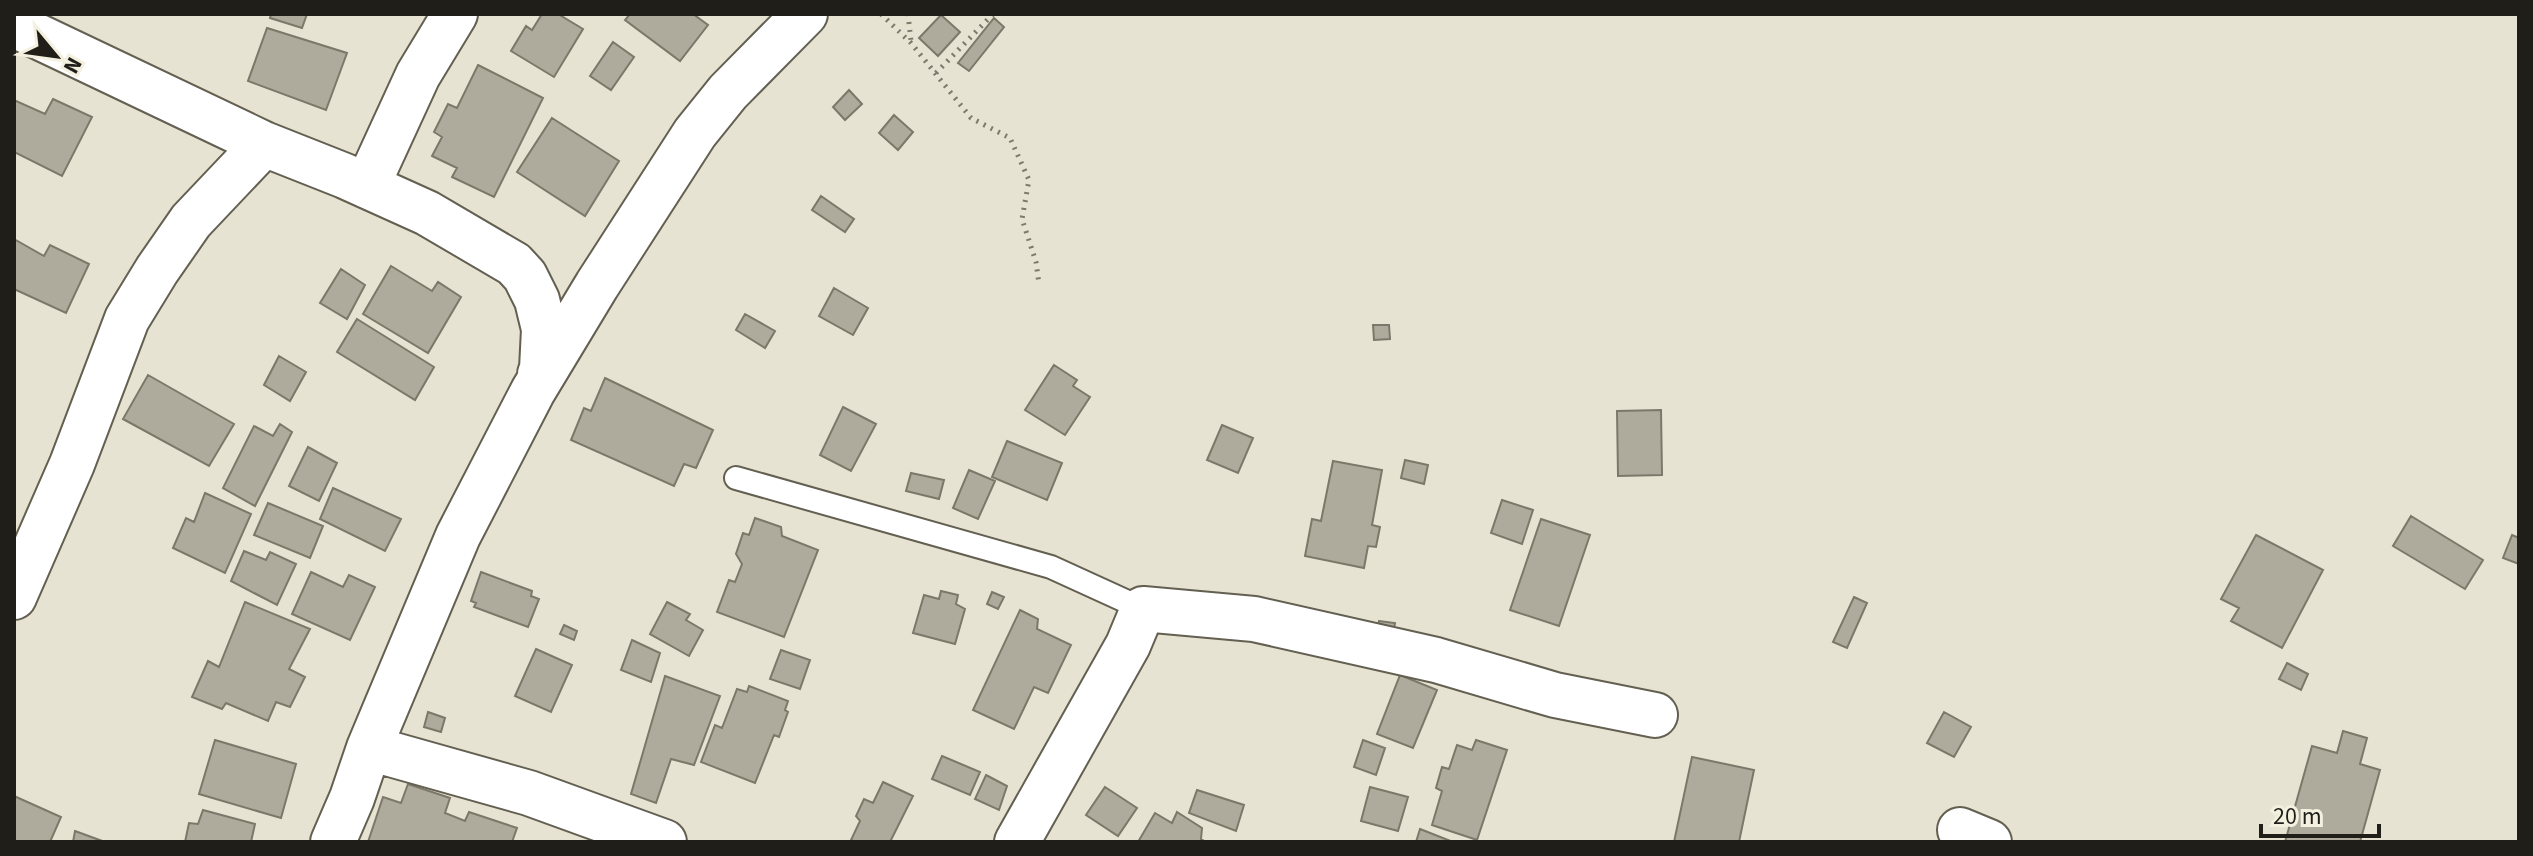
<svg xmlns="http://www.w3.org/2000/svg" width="2533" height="856" font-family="'Source Sans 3',sans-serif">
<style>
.building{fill:#afab9c;stroke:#7c7869;stroke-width:2}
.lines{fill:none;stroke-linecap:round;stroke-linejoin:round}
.service-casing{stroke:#635f51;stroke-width:26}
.minor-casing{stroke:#635f51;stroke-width:48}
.path{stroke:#7c796e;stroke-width:5;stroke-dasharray:2 6;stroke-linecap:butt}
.service{stroke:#fff;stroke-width:22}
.minor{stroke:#fff;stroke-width:44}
</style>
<rect width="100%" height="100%" fill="#e7e3d2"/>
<path class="building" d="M 271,14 L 307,14 L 302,28 L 270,18 Z
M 542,14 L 558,14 L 583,29 L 554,77 L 511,51 L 526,26 L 532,30 Z
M 630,14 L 693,14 L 708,25 L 680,61 L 625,20 Z
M 941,15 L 960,32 L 938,56 L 919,38 Z
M 994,18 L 1004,27 L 969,71 L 958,63 Z
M 267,28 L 347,53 L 326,110 L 248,81 Z
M 613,42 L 634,57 L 611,90 L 590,76 Z
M 478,65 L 543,98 L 494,197 L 452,177 L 457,168 L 432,156 L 442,137 L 434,132 L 448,104 L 457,108 Z
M 849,90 L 862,104 L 845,120 L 833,107 Z
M 53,99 L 92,117 L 62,176 L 14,152 L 14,100 L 45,114 Z
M 894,115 L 913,132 L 898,150 L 879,133 Z
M 552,118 L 619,161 L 585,216 L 517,172 Z
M 821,196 L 854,219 L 845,232 L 812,210 Z
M 14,239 L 44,256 L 50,245 L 89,264 L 66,313 L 14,289 Z
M 391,266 L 432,291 L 438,282 L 461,297 L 428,353 L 363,314 Z
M 341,269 L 365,285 L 347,319 L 320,303 Z
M 834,288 L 868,308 L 853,335 L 819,316 Z
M 745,314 L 775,331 L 765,348 L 736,330 Z
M 357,319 L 434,367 L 415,400 L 337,352 Z
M 1373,325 L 1389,325 L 1390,339 L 1374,340 Z
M 279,356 L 306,372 L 290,401 L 264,385 Z
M 1054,365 L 1077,380 L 1073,386 L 1090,397 L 1065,435 L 1025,410 Z
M 148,375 L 234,424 L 209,466 L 123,419 Z
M 605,378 L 713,430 L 696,468 L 684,464 L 674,486 L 571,440 L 584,408 L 591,411 Z
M 843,407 L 876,424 L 851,471 L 820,455 Z
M 1661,410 L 1662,475 L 1618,476 L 1617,411 Z
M 280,424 L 292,432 L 255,506 L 223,488 L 254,426 L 273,436 Z
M 1222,425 L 1253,438 L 1238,473 L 1207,460 Z
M 1007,441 L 1062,463 L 1047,500 L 992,477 Z
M 308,447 L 337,463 L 319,501 L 289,486 Z
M 1405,460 L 1428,465 L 1424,484 L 1401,478 Z
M 1333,461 L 1382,470 L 1372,525 L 1380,527 L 1376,547 L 1368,546 L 1364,568 L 1305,556 L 1312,519 L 1321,521 Z
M 969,470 L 995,481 L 978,519 L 953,508 Z
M 911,473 L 944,480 L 939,499 L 906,491 Z
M 333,488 L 401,519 L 385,551 L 320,519 Z
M 205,493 L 251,514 L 225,573 L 173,548 L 186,518 L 194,522 Z
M 1502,500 L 1533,510 L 1522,544 L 1491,533 Z
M 268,503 L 323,526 L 310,558 L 254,535 Z
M 2411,516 L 2483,560 L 2465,589 L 2393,546 Z
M 755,518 L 781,527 L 782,536 L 818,550 L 784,637 L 717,612 L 729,580 L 735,582 L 742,564 L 736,554 L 743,533 L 749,535 Z
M 1541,519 L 1590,535 L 1559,626 L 1510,610 Z
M 2256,535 L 2323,570 L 2282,648 L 2231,621 L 2239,608 L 2221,599 Z
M 2512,535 L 2519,538 L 2519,564 L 2503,558 Z
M 244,551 L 266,560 L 270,552 L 296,564 L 277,605 L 231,581 Z
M 311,572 L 343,587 L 349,575 L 375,587 L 350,640 L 292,614 Z
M 481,572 L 532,591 L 531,596 L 539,599 L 528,627 L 474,607 L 476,603 L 471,601 Z
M 941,591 L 958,595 L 956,604 L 965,609 L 955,644 L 913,633 L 924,595 L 939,599 Z
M 992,592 L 1004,597 L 998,609 L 987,604 Z
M 1854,597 L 1867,603 L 1847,648 L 1833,642 Z
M 245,602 L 310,629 L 289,669 L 305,677 L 290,707 L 276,702 L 268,721 L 226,703 L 222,709 L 192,697 L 208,661 L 219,667 Z
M 667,602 L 690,614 L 686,620 L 703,630 L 689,656 L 650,634 Z
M 1020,610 L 1038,619 L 1037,629 L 1071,645 L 1048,693 L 1034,687 L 1014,729 L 973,710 Z
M 1379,621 L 1395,623 L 1393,634 L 1377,632 Z
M 564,625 L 577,631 L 574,640 L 560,634 Z
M 632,640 L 660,653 L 651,682 L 621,670 Z
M 536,649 L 572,665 L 551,712 L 515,696 Z
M 781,650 L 810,660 L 800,689 L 770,679 Z
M 2287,663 L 2308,674 L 2301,690 L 2279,679 Z
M 1400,675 L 1437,690 L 1413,748 L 1377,734 Z
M 665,676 L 720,696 L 694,765 L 671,759 L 656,803 L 631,794 Z
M 749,686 L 788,701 L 785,710 L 788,712 L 779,737 L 774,735 L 755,783 L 701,762 L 715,725 L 722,728 L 737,689 L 747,692 Z
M 428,712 L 445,718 L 441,732 L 424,727 Z
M 1944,712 L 1971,727 L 1954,757 L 1927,743 Z
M 2343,731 L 2367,738 L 2360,764 L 2380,770 L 2360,842 L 2285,842 L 2312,746 L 2337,753 Z
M 215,740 L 296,764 L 281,818 L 199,794 Z
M 1363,740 L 1385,748 L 1376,775 L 1354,767 Z
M 1476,740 L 1507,750 L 1477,840 L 1432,825 L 1442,791 L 1436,788 L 1442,767 L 1449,769 L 1457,745 L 1472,750 Z
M 942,756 L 980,772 L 970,795 L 932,779 Z
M 1692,757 L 1754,770 L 1739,842 L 1674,842 Z
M 986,775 L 1007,786 L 999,810 L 975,799 Z
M 883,782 L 913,796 L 890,842 L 855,842 L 851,840 L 860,821 L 856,816 L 864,799 L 873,803 Z
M 408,784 L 450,798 L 445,813 L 465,821 L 469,812 L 517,828 L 512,842 L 368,842 L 383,797 L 401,803 Z
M 1105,787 L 1137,808 L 1118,836 L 1086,815 Z
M 1370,787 L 1408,797 L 1398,831 L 1361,821 Z
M 1197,790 L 1244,805 L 1236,831 L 1189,813 Z
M 14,796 L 61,817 L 50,842 L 14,842 Z
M 203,810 L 255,824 L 251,842 L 185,842 L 189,823 L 198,824 Z
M 1177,812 L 1202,828 L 1201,839 L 1206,842 L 1138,842 L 1155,813 L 1172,823 Z
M 1420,829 L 1453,842 L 1416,842 Z
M 75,831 L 105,842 L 73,842 Z"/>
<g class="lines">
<g class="service-casing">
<path id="service" d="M 736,478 L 1051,567 L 1143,609"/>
</g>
<g class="minor-casing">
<path id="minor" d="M 14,25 L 264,144 L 345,176 L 427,213 L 514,264 L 525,276 L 537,300 L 544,329 L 542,369 L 540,374
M 367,186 L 418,75 L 455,14
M 14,597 L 72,464 L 127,319 L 157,270 L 191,221 L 264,144
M 369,748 L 529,793 L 664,842
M 1960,830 L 1989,842
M 333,842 L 352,798 L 369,748 L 458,536 L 533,391 L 597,285 L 695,133 L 728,92 L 805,14
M 1017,842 L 1128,645 L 1143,609 L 1254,619 L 1436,660 L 1555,695 L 1655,715"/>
</g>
<path class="path" d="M 881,14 L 911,43 L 971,118 L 1010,138 L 1029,180 L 1022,219 L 1036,262 L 1039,284
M 908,14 L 911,41
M 936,73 L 993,14"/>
<use href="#service" class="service"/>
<use href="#minor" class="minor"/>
</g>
<rect width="2533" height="856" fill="none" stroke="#1f1e18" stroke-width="32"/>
<g transform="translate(56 56) rotate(119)" stroke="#f4f0df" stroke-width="6" paint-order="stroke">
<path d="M0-6L14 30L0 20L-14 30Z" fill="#1f1e18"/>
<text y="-12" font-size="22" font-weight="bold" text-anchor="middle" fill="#1f1e18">N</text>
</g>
<path d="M2261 824v12h118v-12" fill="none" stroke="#1f1e18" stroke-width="4"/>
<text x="2273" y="824" font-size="24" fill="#1f1e18" stroke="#f4f0df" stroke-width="6" paint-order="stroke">20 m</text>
</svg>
